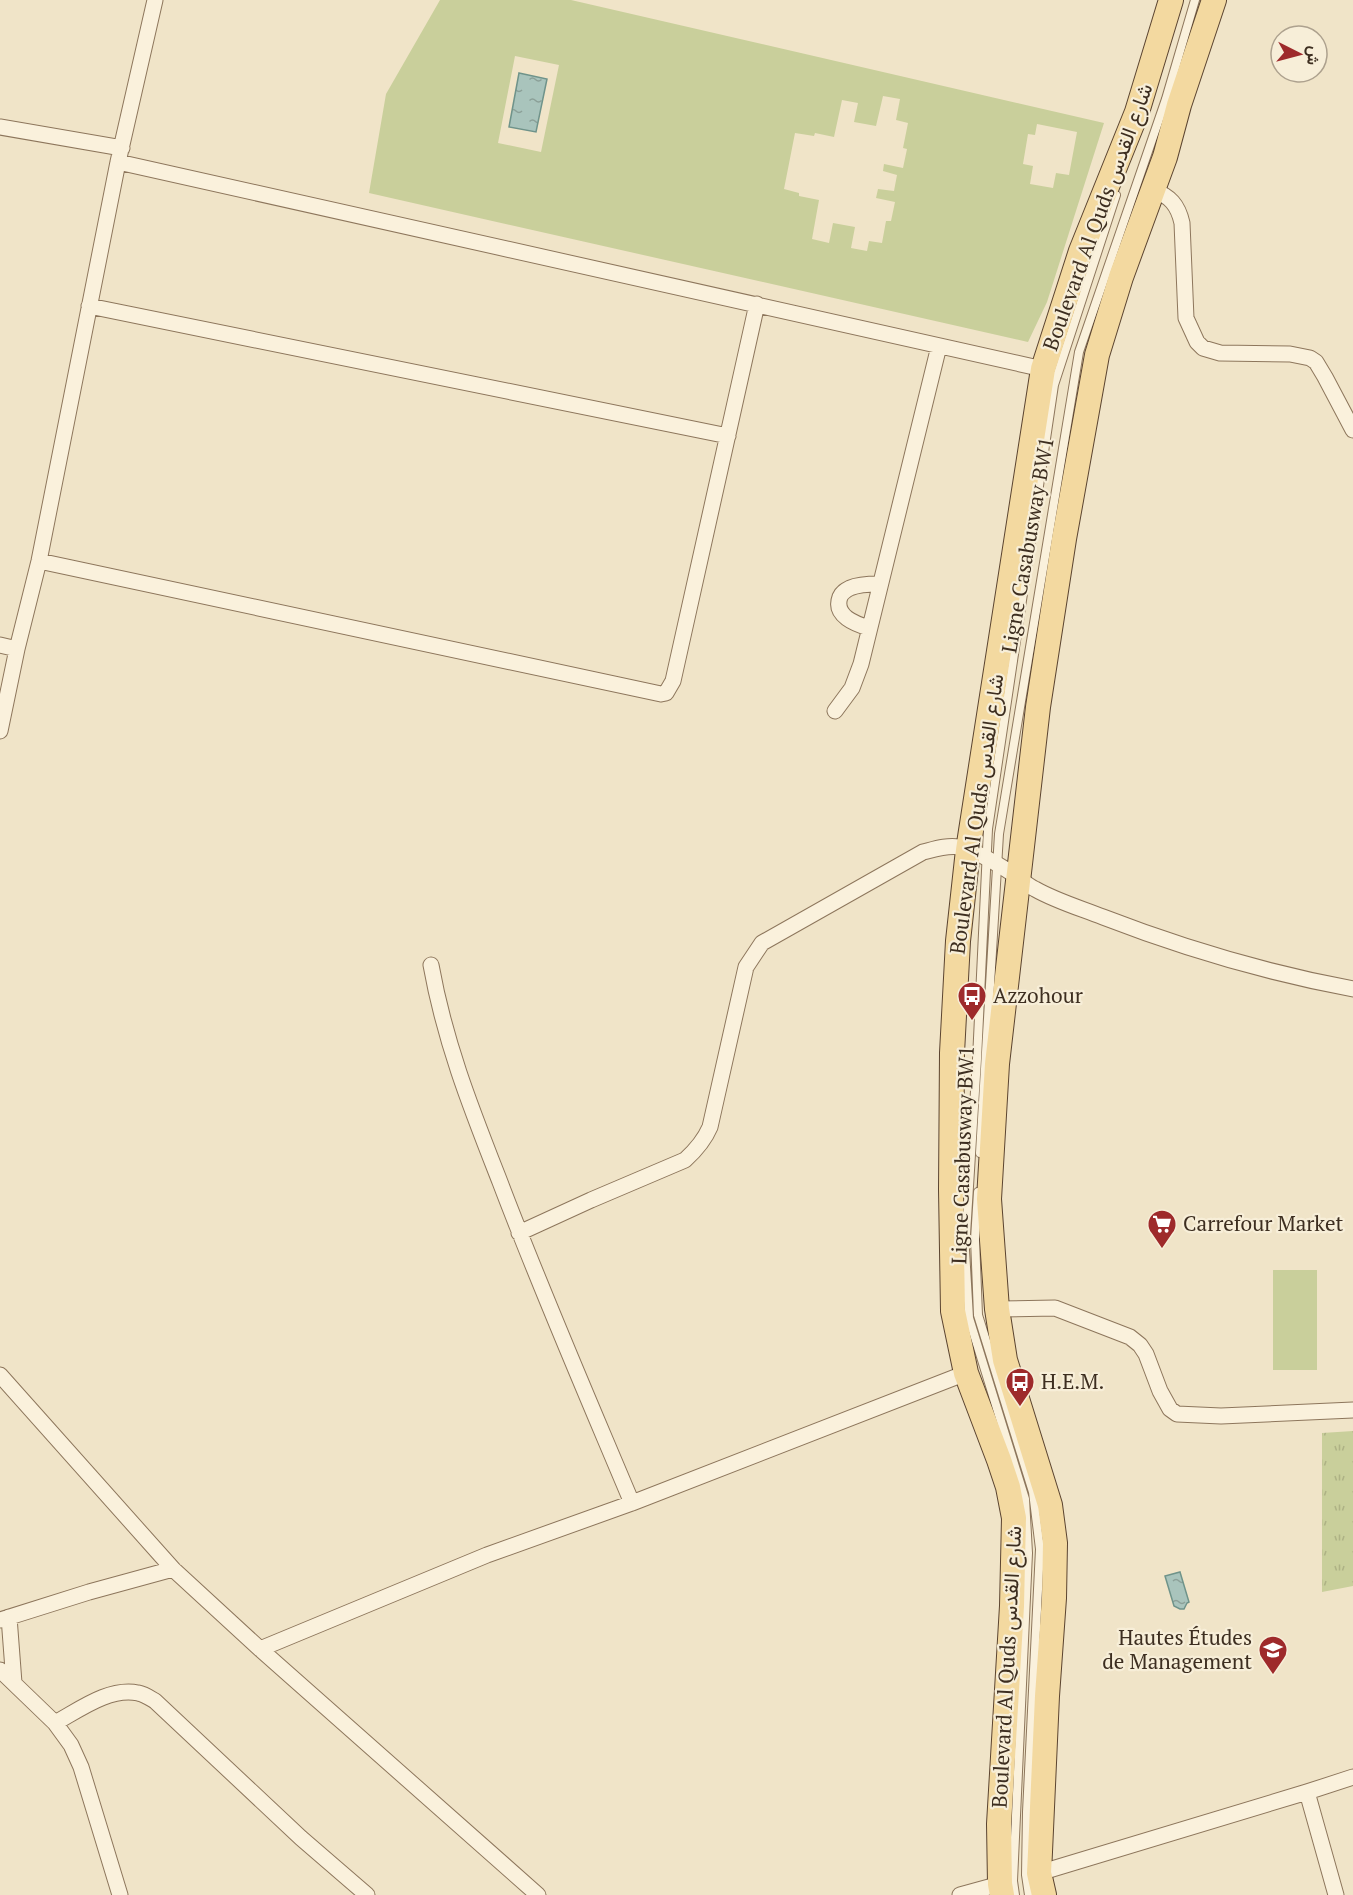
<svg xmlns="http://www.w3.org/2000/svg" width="1353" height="1895" font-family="'PT Serif',Vazirmatn,serif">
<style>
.grass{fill:url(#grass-tufts)}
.green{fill:#c9cf9b;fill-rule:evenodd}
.water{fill:url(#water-ripples);stroke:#6f938a;stroke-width:1.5}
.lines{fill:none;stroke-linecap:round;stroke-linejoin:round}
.lane-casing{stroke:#8d765c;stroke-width:10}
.street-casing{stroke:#8d765c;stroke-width:17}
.primary-casing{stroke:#5b4430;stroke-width:26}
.lane{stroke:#faf1dc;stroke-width:8}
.street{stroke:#faf1dc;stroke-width:15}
.primary{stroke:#f3d9a0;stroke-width:24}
.labels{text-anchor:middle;stroke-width:4.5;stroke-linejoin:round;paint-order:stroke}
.street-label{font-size:21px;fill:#3d2e20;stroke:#f7eed8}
.poi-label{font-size:21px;fill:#3d2e20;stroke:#f7eed8;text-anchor:start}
</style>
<defs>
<pattern id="grass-tufts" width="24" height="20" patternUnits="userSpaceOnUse" patternTransform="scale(1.5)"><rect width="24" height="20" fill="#c9cf9b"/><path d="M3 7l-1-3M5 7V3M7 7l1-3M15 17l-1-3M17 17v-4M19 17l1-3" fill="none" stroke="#aeb285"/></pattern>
<pattern id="water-ripples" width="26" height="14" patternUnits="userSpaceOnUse" patternTransform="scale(1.5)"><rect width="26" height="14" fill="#a9c4bc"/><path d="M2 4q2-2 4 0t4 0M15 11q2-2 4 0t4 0" fill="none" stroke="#8ba098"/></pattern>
</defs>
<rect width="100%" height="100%" fill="#f0e4c8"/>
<path class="grass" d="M 1353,1431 L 1353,1586 L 1322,1592 L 1322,1433 Z"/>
<path class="green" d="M 440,0 L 571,0 L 1104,123 L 1047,302 L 1028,342 L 369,193 L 386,94 ZM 515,56 L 559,65 L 541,152 L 498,143 ZM 883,96 L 900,99 L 896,120 L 908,123 L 903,148 L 907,149 L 903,168 L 884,164 L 883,171 L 897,175 L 894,191 L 878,189 L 876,198 L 895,202 L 891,221 L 886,221 L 882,243 L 869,241 L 867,251 L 851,248 L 855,227 L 833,223 L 829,243 L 812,239 L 819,200 L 799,196 L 799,193 L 784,189 L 795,133 L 814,136 L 815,133 L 834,137 L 842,100 L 858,103 L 854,122 L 876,126 ZM 1037,124 L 1077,132 L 1069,175 L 1056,173 L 1053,188 L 1030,184 L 1033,166 L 1023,164 L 1028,134 L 1035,135 Z
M 1273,1270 L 1317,1270 L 1317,1370 L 1273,1370 Z"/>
<path class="water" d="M 519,73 L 547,79 L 536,132 L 509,127 Z
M 1180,1572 L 1189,1602 L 1187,1603 L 1184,1609 L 1180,1609 L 1174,1606 L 1165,1576 Z"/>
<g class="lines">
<g class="lane-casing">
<path id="lane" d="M 980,1153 L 999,834 L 1079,352 L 1166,99 L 1195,0
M 978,1192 L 975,1239 L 978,1315 L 1033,1492 L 1040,1549 L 1027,1812 L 1026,1875 L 1029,1895
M 1015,1895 L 1013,1881 L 1028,1553 L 1025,1499 L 969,1318 L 965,1250 L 977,1059 L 988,829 L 1054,385 L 1116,195"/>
</g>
<g class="street-casing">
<path id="street" d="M 0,127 L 122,148
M 118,162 L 1043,369
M 1153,190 C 1170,196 1178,205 1182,223 L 1186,318 L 1197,342 L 1203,348 L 1220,353 L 1290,354 L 1310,358 L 1316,362 L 1325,377 L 1353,430
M 89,306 L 728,436
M 39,561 L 661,694 L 666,693 L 673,681 L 757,304
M 869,628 C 856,624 833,616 840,597 C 842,592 846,590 850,588 C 859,584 870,584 879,584
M 0,645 L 17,649
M 835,711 L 852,688 L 861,664 L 939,346
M 0,731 L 17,649 L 39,561 L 118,162 L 155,0
M 431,965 C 445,1043 471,1108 500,1182 C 541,1290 587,1396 632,1503
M 519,1233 L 591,1200 L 685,1160 C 696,1150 704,1141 710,1127 L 746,967 L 762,943 L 923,852 C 935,849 947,845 959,847 C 978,851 1001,866 1016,876 C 1023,881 1028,886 1035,889 C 1056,901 1080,908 1103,917 C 1183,948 1268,973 1353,989
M 997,1309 L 1055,1308 L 1130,1337 L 1140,1345 L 1146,1354 L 1160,1391 L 1170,1409 L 1177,1414 L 1221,1416 L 1353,1410
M 0,1375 L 173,1569 L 260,1649 L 538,1895
M 9,1617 L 14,1683
M 0,1620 L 89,1592 L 173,1569
M 260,1649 L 487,1555 L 632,1503 L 966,1373
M 0,1670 L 55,1723 L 71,1745 L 81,1767 L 120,1895
M 55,1723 C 79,1710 109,1687 138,1693 C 144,1694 150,1698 155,1701 L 301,1838 L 367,1895
M 1307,1792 L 1336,1895
M 1039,1873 L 1307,1792 L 1353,1777
M 960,1895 L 1000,1884"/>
</g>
<g class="primary-casing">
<path id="primary" d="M 1002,1895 L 1000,1884 L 999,1824 L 1012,1606 L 1014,1518 L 1008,1487 L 999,1460 L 966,1373 L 953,1311 L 951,1189 L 952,1053 L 958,941 L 968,850 L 1043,369 L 1081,251 L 1137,112 L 1171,0
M 1044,1895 L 1039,1873 L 1040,1852 L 1047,1696 L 1054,1598 L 1055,1543 L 1050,1505 L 1005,1360 L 997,1309 L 989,1199 L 997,1064 L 1038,707 L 1064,539 L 1097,355 L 1121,277 L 1165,157 L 1179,105 L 1214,0"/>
</g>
<use href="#lane" class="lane"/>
<use href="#street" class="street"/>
<use href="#primary" class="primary"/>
</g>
<defs>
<g id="bus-pin" transform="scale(1.5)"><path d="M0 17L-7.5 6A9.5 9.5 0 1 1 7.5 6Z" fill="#9e2a2b" stroke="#f7eed8"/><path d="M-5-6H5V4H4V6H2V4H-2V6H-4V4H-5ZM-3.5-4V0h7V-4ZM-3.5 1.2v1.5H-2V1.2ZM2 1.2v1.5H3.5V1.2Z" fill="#fff"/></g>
<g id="supermarket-pin" transform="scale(1.5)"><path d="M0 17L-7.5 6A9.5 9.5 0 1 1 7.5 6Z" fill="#9e2a2b" stroke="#f7eed8"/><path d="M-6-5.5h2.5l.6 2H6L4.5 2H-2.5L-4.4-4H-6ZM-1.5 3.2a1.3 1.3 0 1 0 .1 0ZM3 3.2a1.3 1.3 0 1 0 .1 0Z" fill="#fff"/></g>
<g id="university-pin" transform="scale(1.5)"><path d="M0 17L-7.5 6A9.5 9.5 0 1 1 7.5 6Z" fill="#9e2a2b" stroke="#f7eed8"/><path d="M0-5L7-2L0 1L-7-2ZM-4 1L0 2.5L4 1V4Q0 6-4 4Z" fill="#fff"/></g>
</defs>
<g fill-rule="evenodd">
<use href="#bus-pin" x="972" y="996"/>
<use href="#supermarket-pin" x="1162" y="1224"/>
<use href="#bus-pin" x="1020" y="1382"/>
<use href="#university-pin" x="1273" y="1650"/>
</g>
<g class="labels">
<g class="street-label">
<text transform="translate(1098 217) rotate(-70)" y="7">Boulevard Al Quds شارع القدس</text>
<text transform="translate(1028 545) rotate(-80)" y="7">Ligne Casabusway BW1</text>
<text transform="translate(977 814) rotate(-82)" y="7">Boulevard Al Quds شارع القدس</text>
<text transform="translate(963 1155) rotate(-88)" y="7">Ligne Casabusway BW1</text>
<text transform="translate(1007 1667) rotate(-87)" y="7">Boulevard Al Quds شارع القدس</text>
</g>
<g class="poi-label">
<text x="993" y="1003">Azzohour</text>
<text x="1183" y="1231">Carrefour Market</text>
<text x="1041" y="1389">H.E.M.</text>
<text x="1252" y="1645" text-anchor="end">Hautes Études<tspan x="1252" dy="24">de Management</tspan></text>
</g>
</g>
<g transform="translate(1299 54) rotate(96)"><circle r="28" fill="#f7eed8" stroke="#ada18e" stroke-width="1.5"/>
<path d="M0-4.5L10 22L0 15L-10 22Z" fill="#9e2a2b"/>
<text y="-9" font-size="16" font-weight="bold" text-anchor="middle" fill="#3d2e20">ش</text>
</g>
</svg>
